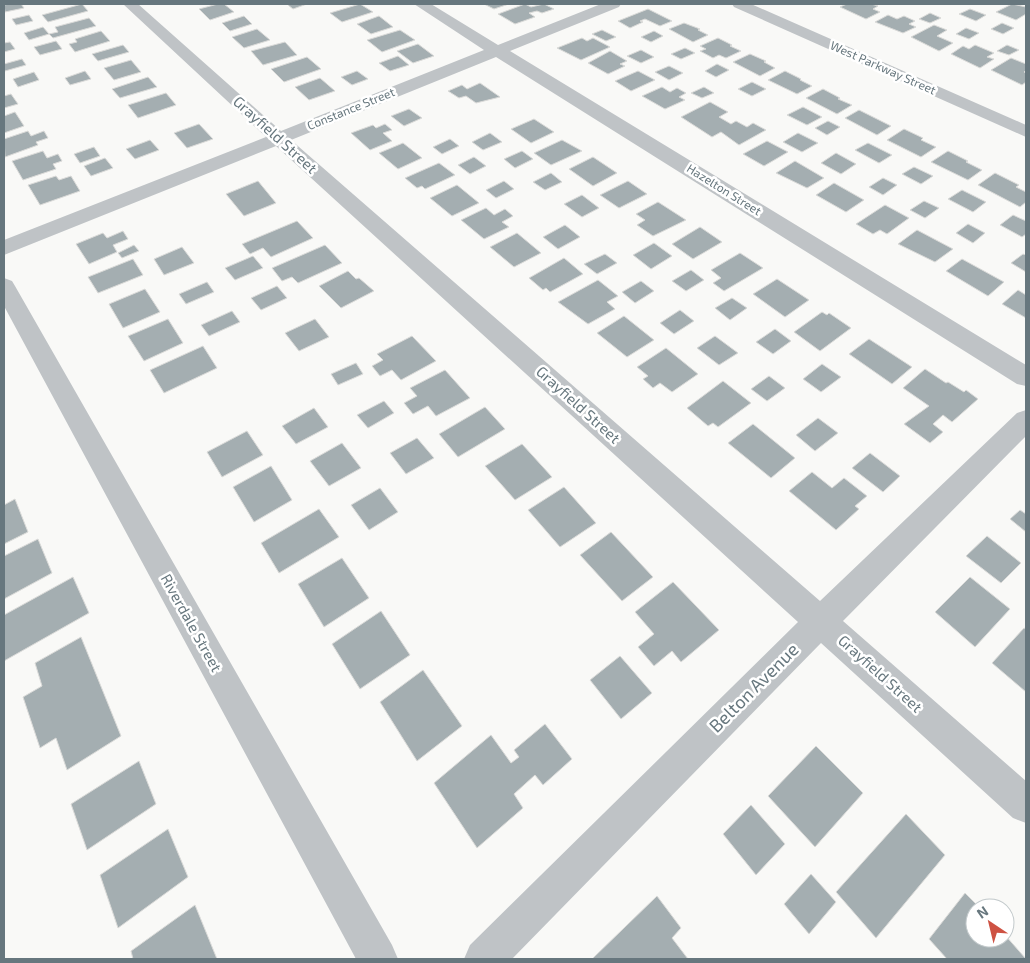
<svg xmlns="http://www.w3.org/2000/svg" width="1030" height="963" font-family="'Exo 2',sans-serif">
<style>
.building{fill:#a4aeb1;stroke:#dbdbd9}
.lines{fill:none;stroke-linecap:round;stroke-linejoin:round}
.minor{fill:#bfc3c6;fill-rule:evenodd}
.labels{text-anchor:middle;stroke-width:5;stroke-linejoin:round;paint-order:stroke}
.far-street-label{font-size:12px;fill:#67777e;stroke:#fff}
.street-label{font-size:15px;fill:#67777e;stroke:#fff}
.near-street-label{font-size:18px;fill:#67777e;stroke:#fff}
</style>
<rect width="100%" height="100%" fill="#f9f9f7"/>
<path class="building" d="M 10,4 L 21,4 L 24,8 L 5,12 L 4,5 Z
M 82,4 L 88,11 L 48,22 L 42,15 Z
M 218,4 L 224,4 L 234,12 L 210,20 L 199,9 Z
M 290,4 L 307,4 L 293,9 L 288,5 Z
M 360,4 L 373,12 L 342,22 L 330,13 Z
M 484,4 L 509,4 L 494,9 Z
M 525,4 L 531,7 L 544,4 L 554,9 L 542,13 L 537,11 L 529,13 L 535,17 L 515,24 L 498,14 Z
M 847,4 L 871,4 L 878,6 L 873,9 L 880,12 L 866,19 L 840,7 Z
M 1012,4 L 1026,7 L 1026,14 L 1016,20 L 996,12 Z
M 648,9 L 672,21 L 660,26 L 645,19 L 640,21 L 643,22 L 630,28 L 618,21 Z
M 970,9 L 986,15 L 976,21 L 959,14 Z
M 930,13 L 941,18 L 930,23 L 919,19 Z
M 29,15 L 33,21 L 16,25 L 12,19 Z
M 888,15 L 897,19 L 904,16 L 915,21 L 909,24 L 916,27 L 903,33 L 875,22 Z
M 244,16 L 252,24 L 230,31 L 222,23 Z
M 379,16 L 393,27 L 371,34 L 357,24 Z
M 89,18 L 96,26 L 53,38 L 49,34 L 58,32 L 55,27 Z
M 684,23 L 700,29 L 698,30 L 708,35 L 693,42 L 669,29 Z
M 1002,23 L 1014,28 L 1003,34 L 991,29 Z
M 934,25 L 947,30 L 937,36 L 953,43 L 939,51 L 911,37 Z
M 43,27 L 49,34 L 29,40 L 24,33 Z
M 966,28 L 979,33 L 969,39 L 956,34 Z
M 257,29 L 270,40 L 244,48 L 232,37 Z
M 400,30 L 415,40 L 382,52 L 367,40 Z
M 602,30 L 616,37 L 606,41 L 592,34 Z
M 101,31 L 110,41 L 75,52 L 69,44 L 77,42 L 75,39 Z
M 654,31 L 663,36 L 651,42 L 641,37 Z
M 582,38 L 587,41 L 593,38 L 610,47 L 581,60 L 557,48 Z
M 718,38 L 732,45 L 730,46 L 741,51 L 726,58 L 719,55 L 713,58 L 700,51 L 706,49 L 700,46 Z
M 56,41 L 62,49 L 40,55 L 34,47 Z
M 10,42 L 15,49 L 4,52 L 4,43 Z
M 285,42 L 297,55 L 263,65 L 251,51 Z
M 418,44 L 434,56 L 413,63 L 397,51 Z
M 123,45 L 129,52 L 98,61 L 92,54 Z
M 975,45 L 994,53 L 987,57 L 994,59 L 980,68 L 951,54 L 963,46 L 969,49 Z
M 1007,45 L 1019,50 L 1009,55 L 997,51 Z
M 685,48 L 695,53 L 681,59 L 671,54 Z
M 641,50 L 654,57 L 641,63 L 627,56 Z
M 610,51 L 627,61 L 620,64 L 625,66 L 608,74 L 588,63 Z
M 750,54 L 766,61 L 764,62 L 775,68 L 760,76 L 733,62 Z
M 398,56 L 409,65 L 390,71 L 379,63 Z
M 307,57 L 321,69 L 284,82 L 271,69 Z
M 1011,58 L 1026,64 L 1026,70 L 1024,72 L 1026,73 L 1026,82 L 1022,85 L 991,70 Z
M 22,59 L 26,65 L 5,71 L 4,69 L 4,64 Z
M 131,60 L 141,72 L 114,80 L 104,68 Z
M 717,64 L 729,70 L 716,77 L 705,71 Z
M 669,66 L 683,73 L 669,80 L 655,72 Z
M 85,71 L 91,79 L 70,85 L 65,78 Z
M 357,71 L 368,79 L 352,85 L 341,77 Z
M 638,71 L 655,80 L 631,91 L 615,81 Z
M 785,71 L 801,79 L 800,80 L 812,86 L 797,94 L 768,80 Z
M 34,72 L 39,80 L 18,87 L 13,79 Z
M 148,77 L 157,87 L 120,98 L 112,89 Z
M 320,78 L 335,91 L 309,100 L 295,87 Z
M 752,82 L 766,89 L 752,96 L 738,89 Z
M 480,83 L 500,97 L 476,103 L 466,96 L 459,98 L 448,91 L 462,85 L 467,89 Z
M 662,87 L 670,92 L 677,88 L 686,93 L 679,97 L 685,100 L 665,109 L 642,96 Z
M 704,87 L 714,93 L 702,98 L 691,93 Z
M 823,89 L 840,98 L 838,99 L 852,105 L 837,114 L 806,98 Z
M 166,93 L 176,105 L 138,118 L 128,105 Z
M 11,94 L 18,104 L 4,108 L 4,96 Z
M 710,102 L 728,112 L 719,117 L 731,124 L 736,121 L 747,127 L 753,123 L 766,130 L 739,145 L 721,132 L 712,137 L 681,117 Z
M 803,107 L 822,117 L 807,125 L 787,115 Z
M 409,109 L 422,118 L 404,126 L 391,116 Z
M 859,110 L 891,126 L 877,135 L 845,118 Z
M 15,112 L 24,126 L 4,133 L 4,116 Z
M 534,119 L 554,132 L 531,143 L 511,129 Z
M 828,121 L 840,127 L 827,135 L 815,128 Z
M 199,124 L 213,139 L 187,148 L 174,133 Z
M 385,124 L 392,130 L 383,133 L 392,141 L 370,150 L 351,133 L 373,125 L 376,128 Z
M 904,129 L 923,138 L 921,140 L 936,147 L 921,157 L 887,140 Z
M 28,131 L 31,136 L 44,131 L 48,138 L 36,142 L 38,145 L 5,157 L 4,139 Z
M 490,133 L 502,142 L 483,150 L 472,142 Z
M 798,133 L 818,143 L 802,152 L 783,142 Z
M 450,139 L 459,146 L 442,154 L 433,147 Z
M 150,140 L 159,150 L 135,159 L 126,149 Z
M 562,140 L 582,151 L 551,165 L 534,153 Z
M 767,141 L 788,152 L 764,166 L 743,154 Z
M 403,143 L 422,158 L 398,169 L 379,153 Z
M 868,143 L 892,155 L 879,163 L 855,150 Z
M 94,147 L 100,156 L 80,163 L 74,154 Z
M 43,151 L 47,158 L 58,154 L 62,161 L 53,164 L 56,169 L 23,180 L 12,161 Z
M 522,151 L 533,159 L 515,168 L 504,159 Z
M 948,151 L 968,161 L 966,162 L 982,170 L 968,180 L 931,162 Z
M 836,153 L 856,164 L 841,174 L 821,163 Z
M 474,157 L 486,166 L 470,174 L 458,165 Z
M 593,157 L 617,173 L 593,186 L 569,169 Z
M 105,158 L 113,168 L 91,176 L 84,166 Z
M 795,161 L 824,178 L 807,188 L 776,173 Z
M 439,163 L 455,175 L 425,189 L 422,186 L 417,188 L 405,178 Z
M 914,167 L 933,176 L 921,184 L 902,174 Z
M 551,173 L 562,182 L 545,190 L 533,182 Z
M 995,173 L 1019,185 L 1016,187 L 1026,192 L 1026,202 L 1020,207 L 978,185 Z
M 56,176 L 59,180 L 71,176 L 80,191 L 40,205 L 28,185 Z
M 883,178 L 897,185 L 883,195 L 869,187 Z
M 258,181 L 276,203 L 244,216 L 226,194 Z
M 504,181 L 514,189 L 496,198 L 486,190 Z
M 628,181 L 647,194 L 619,208 L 600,195 Z
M 834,183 L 864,200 L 846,212 L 816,195 Z
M 457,185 L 479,203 L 452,216 L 430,198 Z
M 962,190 L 986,202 L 973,212 L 948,199 Z
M 582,195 L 599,208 L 582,217 L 564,204 Z
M 924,201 L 939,208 L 925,218 L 910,210 Z
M 658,202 L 686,220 L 653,236 L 637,225 L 645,220 L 636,214 Z
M 885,205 L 909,218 L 887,234 L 880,230 L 873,234 L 856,224 Z
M 486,208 L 494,215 L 505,209 L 513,216 L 502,222 L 509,227 L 484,239 L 461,220 Z
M 1013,215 L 1026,221 L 1026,234 L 1022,237 L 1000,225 Z
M 297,221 L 313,238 L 271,257 L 263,248 L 250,254 L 242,244 Z
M 968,224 L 985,233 L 973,243 L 956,233 Z
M 565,225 L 580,237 L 558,249 L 543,237 Z
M 700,227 L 722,242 L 693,259 L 672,244 Z
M 917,230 L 953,249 L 935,262 L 898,244 Z
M 123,231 L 128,239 L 113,245 L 117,252 L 89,264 L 76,244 L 103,233 L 107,238 Z
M 517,233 L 541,253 L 514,267 L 490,247 Z
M 654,243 L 672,256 L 651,269 L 633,255 Z
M 134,245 L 139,251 L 122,258 L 118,253 Z
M 325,245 L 342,263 L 298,283 L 292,277 L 282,281 L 272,268 Z
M 182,247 L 194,263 L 164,275 L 154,259 Z
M 740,253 L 763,268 L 724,291 L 713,283 L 721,278 L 711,270 Z
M 605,254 L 617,263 L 597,274 L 584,264 Z
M 1023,254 L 1026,255 L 1026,272 L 1011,263 Z
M 253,256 L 263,268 L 235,280 L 225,268 Z
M 564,258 L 583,274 L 550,292 L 546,288 L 543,290 L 529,278 Z
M 133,259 L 143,275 L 98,293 L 88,277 Z
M 962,259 L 1004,282 L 988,296 L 946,271 Z
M 691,270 L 704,280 L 686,291 L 672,281 Z
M 348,271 L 356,279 L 359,278 L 374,291 L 341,308 L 319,286 Z
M 777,279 L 809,300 L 785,317 L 753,294 Z
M 598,280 L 618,296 L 607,302 L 615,309 L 588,324 L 558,302 Z
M 641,281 L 654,291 L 635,303 L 622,292 Z
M 207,282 L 214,292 L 186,304 L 179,294 Z
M 277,286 L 287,298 L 261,310 L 251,298 Z
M 145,289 L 160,312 L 123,328 L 109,304 Z
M 1018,290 L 1026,295 L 1026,318 L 1002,304 Z
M 732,298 L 747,308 L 730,320 L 715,308 Z
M 680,310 L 694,321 L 674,334 L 660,323 Z
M 232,311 L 240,322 L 209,336 L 201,325 Z
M 822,312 L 827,315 L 829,313 L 851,328 L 820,351 L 794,332 Z
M 624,316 L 654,340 L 627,357 L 597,333 Z
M 168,319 L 183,343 L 144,361 L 128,336 Z
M 315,319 L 329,337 L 299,351 L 285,333 Z
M 775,329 L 791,341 L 773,354 L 756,342 Z
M 412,336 L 436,361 L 401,380 L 392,370 L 380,376 L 372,366 L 383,360 L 377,354 Z
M 715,336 L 738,353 L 719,365 L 697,348 Z
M 869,339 L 912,367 L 892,384 L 849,354 Z
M 203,346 L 217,368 L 164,393 L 150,370 Z
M 666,348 L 698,374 L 672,392 L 660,383 L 653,388 L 643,379 L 648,376 L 637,367 Z
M 356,363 L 363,374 L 338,385 L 331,374 Z
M 822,364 L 841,377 L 821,392 L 803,379 Z
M 925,369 L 946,383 L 948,382 L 964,392 L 966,390 L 978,399 L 952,422 L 943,415 L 933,424 L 943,432 L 930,443 L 904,424 L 929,406 L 903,388 Z
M 445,370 L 470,398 L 436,416 L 428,406 L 413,414 L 404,403 L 417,396 L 410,388 Z
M 769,376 L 785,388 L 767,401 L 751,389 Z
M 723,381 L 751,403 L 718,427 L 713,423 L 708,426 L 687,408 Z
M 384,401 L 394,413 L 368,428 L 357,415 Z
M 485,407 L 505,429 L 458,457 L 439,434 Z
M 314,408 L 328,427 L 296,444 L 282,426 Z
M 818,418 L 838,433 L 815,451 L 796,435 Z
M 753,424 L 795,458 L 771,478 L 728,443 Z
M 247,431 L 263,455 L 222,477 L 207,452 Z
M 417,438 L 434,458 L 406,474 L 390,453 Z
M 342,443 L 361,468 L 329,486 L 310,461 Z
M 522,444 L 552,477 L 515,500 L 485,466 Z
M 870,453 L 900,476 L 883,492 L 852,468 Z
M 271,466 L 292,500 L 254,522 L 233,487 Z
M 812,472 L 832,488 L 844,478 L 867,496 L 855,506 L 859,509 L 836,530 L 789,491 Z
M 564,487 L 596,523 L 560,547 L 528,510 Z
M 380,488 L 398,512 L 369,530 L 351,505 Z
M 15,499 L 28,532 L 4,544 L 4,505 Z
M 319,509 L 339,537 L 279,573 L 261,543 Z
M 1020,510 L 1026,514 L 1026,532 L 1010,519 Z
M 611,532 L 653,577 L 622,601 L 580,555 Z
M 987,536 L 1021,563 L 1001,583 L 966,556 Z
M 38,539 L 52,573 L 4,599 L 4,556 Z
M 342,558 L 369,598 L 324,627 L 298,584 Z
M 73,577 L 89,613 L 4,661 L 4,615 Z
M 970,577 L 1010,609 L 975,647 L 935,612 Z
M 673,582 L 719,630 L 681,662 L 672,651 L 654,666 L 638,647 L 654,634 L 635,612 Z
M 381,611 L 410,655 L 360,689 L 332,644 Z
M 1024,628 L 1026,629 L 1026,692 L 992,663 Z
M 81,637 L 121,736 L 67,770 L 56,738 L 40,748 L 23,697 L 42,686 L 35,663 Z
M 620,656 L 652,693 L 621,719 L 590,680 Z
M 423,670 L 462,726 L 417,761 L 380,702 Z
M 545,724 L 572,759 L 543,785 L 535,775 L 514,794 L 523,808 L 477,848 L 434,783 L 491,735 L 511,763 L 519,757 L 514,750 Z
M 816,746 L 863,793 L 815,847 L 768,796 Z
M 139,761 L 156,804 L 87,850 L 71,804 Z
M 751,805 L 785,844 L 756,875 L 723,834 Z
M 906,814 L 945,855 L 876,938 L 836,892 Z
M 168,829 L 188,877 L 118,928 L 100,875 Z
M 811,874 L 836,902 L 809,934 L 784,904 Z
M 965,893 L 980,908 L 975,908 L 975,938 L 1005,938 L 1005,935 L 1026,959 L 947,959 L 929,939 Z
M 657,896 L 681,928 L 672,938 L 688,959 L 592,959 Z
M 195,905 L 217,959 L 133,959 L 131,951 Z"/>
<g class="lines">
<path class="minor" d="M 123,4 L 138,4 L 281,131 L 484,50 L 414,4 L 431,4 L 498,45 L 601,4 L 621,4 L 619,7 L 510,51 L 1026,365 L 1026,386 L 1017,384 L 496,57 L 291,140 L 820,601 L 1017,413 L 1026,410 L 1026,436 L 843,621 L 1026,781 L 1026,823 L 1013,818 L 821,643 L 512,959 L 464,959 L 470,945 L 798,622 L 276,146 L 4,255 L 4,240 L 266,137 Z
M 732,4 L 751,4 L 1026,125 L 1026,137 L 734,7 Z
M 4,278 L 12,281 L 15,286 L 392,945 L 398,959 L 356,959 L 4,306 Z"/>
</g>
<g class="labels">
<g class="far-street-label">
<text transform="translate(883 68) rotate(24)" y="4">West Parkway Street</text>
<text transform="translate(351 109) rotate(-22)" y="4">Constance Street</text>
<text transform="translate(724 190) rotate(32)" y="4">Hazelton Street</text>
</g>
<g class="street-label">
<text transform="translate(275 135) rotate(42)" y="5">Grayfield Street</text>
<text transform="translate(578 405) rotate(42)" y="5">Grayfield Street</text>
<text transform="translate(191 623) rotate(61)" y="5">Riverdale Street</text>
<text transform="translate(880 674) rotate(42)" y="5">Grayfield Street</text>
</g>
<g class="near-street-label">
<text transform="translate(754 688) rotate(-45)" y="6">Belton Avenue</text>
</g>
</g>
<rect width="1030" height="963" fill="none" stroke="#67777e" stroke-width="10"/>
<g transform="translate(990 923) rotate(325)"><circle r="24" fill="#ffffff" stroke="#c2c9cb"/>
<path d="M0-4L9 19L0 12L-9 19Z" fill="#ce5243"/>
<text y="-8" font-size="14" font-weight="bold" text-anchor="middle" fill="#67777e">N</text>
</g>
</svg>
